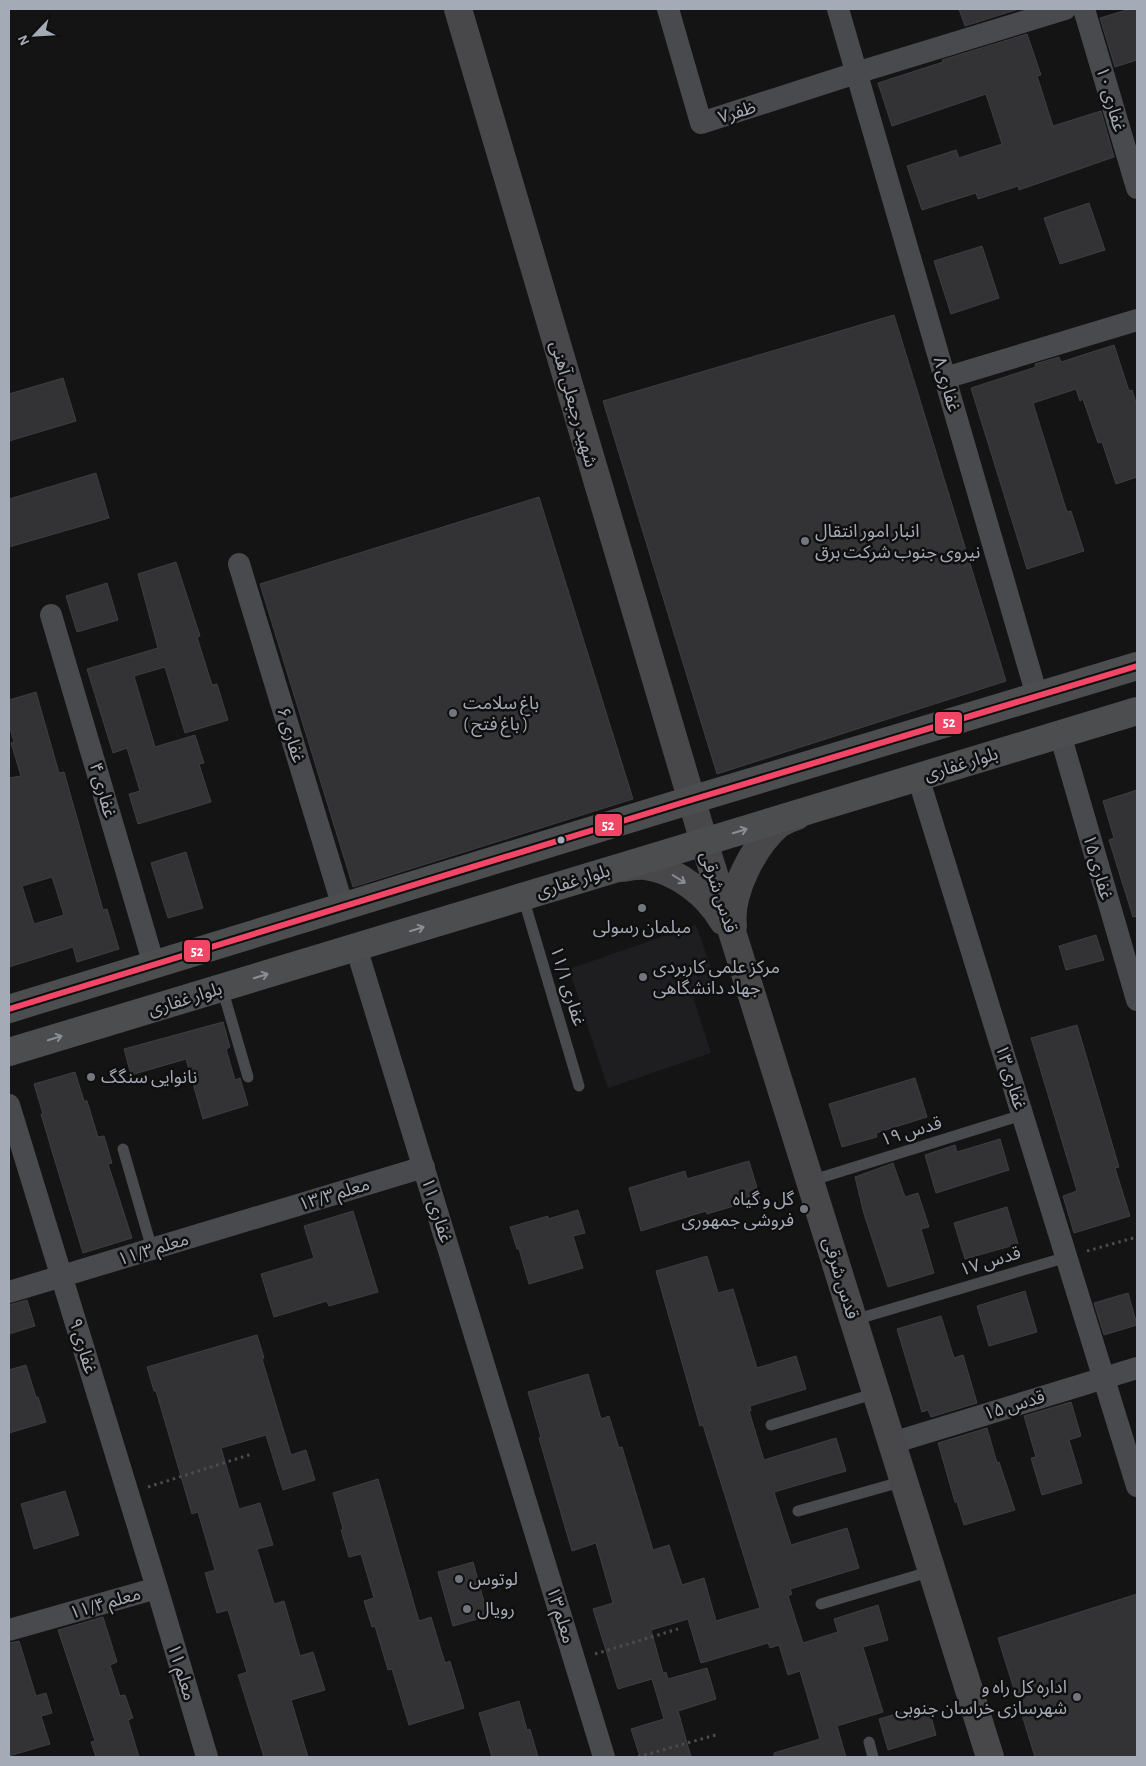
<svg xmlns="http://www.w3.org/2000/svg" width="1146" height="1766" font-family="'Alegreya Sans','Noto Sans Arabic',sans-serif">
<style>
.built{fill:#1e1e20}
.building{fill:#333335;stroke:#3d3e41;fill-rule:evenodd}
.lines{fill:none;stroke-linecap:round;stroke-linejoin:round}
.path{stroke:#4a4c4f;stroke-width:3;stroke-dasharray:2.5 4;stroke-linecap:butt}
.lane{stroke:#494a4d;stroke-width:11}
.street{stroke:#494a4d;stroke-width:22}
.secondary{stroke:#48484b;stroke-width:28}
.primary{stroke:#4b4d4f;stroke-width:28}
.bus-1-casing{stroke:#0f0f10;stroke-width:10}
.bus-1{stroke:#f34667;stroke-width:6}
.oneway{stroke:#8a8f97}
.oneway2{stroke:#898d96}
.poi-dot{fill:#72767e;stroke:#0f0f10;stroke-width:2}
.bus-dot{fill:#a5abb6;stroke:#0f0f10;stroke-width:2}
.labels{text-anchor:middle;stroke-width:5;stroke-linejoin:round;paint-order:stroke}
.street-label{font-size:18px;fill:#a5abb6;stroke:#0f0f10}
.poi-label{font-size:18px;fill:#a5abb6;stroke:#0f0f10;text-anchor:start}
.line-badge{stroke:#0f0f10;stroke-width:2}
.badge-label{font-size:14px;text-anchor:middle;font-weight:bold;fill:#fff}
</style>
<rect width="100%" height="100%" fill="#141415"/>
<path class="built" d="M 696,925 L 717,985 L 692,994 L 711,1053 L 608,1088 L 569,969 Z"/>
<path class="building" d="M 959,9 L 1019,9 L 965,26 Z
M 1130,9 L 1137,9 L 1137,60 L 1115,67 L 1100,18 Z
M 1027,34 L 1041,75 L 1037,76 L 1053,126 L 1101,111 L 1114,157 L 1019,190 L 1018,186 L 978,199 L 976,193 L 922,210 L 907,166 L 956,150 L 959,158 L 1002,144 L 986,94 L 892,126 L 878,83 L 943,62 L 942,60 Z
M 1089,203 L 1105,250 L 1060,264 L 1044,218 Z
M 982,246 L 999,298 L 951,314 L 934,261 Z
M 894,315 L 1006,681 L 717,774 L 603,401 Z
M 1114,345 L 1129,391 L 1132,390 L 1137,406 L 1137,477 L 1116,484 L 1102,442 L 1098,443 L 1083,399 L 1080,401 L 1076,389 L 1033,403 L 1067,512 L 1071,511 L 1084,551 L 1027,569 L 971,388 L 1036,367 L 1035,364 L 1059,357 L 1061,362 Z
M 63,378 L 76,421 L 9,441 L 9,394 Z
M 96,473 L 109,518 L 9,547 L 9,499 Z
M 539,497 L 633,799 L 353,887 L 260,584 Z
M 176,562 L 200,636 L 197,637 L 212,685 L 217,684 L 228,720 L 185,733 L 165,667 L 134,676 L 155,747 L 195,735 L 204,763 L 199,764 L 211,802 L 138,824 L 129,794 L 140,791 L 127,748 L 113,753 L 87,669 L 158,648 L 138,574 Z
M 107,583 L 118,620 L 77,632 L 66,596 Z
M 36,692 L 59,773 L 64,772 L 103,910 L 107,909 L 119,949 L 77,962 L 73,947 L 9,967 L 9,778 L 21,776 L 11,743 L 14,742 L 9,725 L 9,700 ZM 52,877 L 64,915 L 34,924 L 22,886 Z
M 1137,790 L 1137,916 L 1133,917 L 1109,840 L 1114,838 L 1103,801 Z
M 186,852 L 203,908 L 168,918 L 151,863 Z
M 1096,935 L 1104,960 L 1066,970 L 1059,946 Z
M 223,1022 L 230,1047 L 226,1049 L 235,1080 L 240,1078 L 248,1105 L 203,1119 L 186,1059 L 131,1075 L 124,1049 Z
M 1077,1025 L 1119,1167 L 1115,1168 L 1130,1216 L 1074,1233 L 1063,1196 L 1077,1191 L 1031,1038 Z
M 75,1072 L 84,1101 L 87,1101 L 98,1137 L 104,1136 L 112,1163 L 108,1164 L 132,1238 L 83,1253 L 52,1151 L 41,1114 L 43,1114 L 34,1084 Z
M 915,1078 L 927,1117 L 876,1133 L 877,1137 L 842,1147 L 829,1104 Z
M 1000,1139 L 1009,1170 L 936,1193 L 925,1155 L 955,1145 L 957,1152 Z
M 749,1161 L 760,1198 L 707,1214 L 706,1211 L 641,1231 L 629,1188 L 685,1171 L 687,1179 Z
M 893,1163 L 905,1197 L 918,1193 L 929,1227 L 921,1229 L 934,1273 L 888,1287 L 864,1214 L 855,1177 Z
M 1007,1207 L 1018,1244 L 965,1259 L 954,1223 Z
M 578,1210 L 585,1233 L 573,1236 L 583,1268 L 529,1284 L 519,1249 L 517,1249 L 510,1227 L 548,1216 L 548,1219 Z
M 353,1211 L 378,1292 L 329,1306 L 327,1301 L 274,1317 L 261,1274 L 314,1258 L 304,1226 Z
M 707,1256 L 718,1293 L 733,1289 L 757,1368 L 796,1356 L 806,1389 L 750,1406 L 751,1411 L 749,1411 L 764,1460 L 836,1438 L 846,1471 L 774,1492 L 791,1545 L 847,1528 L 859,1568 L 790,1589 L 792,1594 L 788,1596 L 803,1643 L 838,1632 L 834,1619 L 878,1605 L 888,1640 L 863,1647 L 883,1712 L 837,1726 L 846,1757 L 774,1757 L 774,1753 L 820,1739 L 800,1671 L 788,1675 L 779,1645 L 770,1648 L 768,1643 L 701,1663 L 688,1619 L 651,1630 L 663,1673 L 666,1672 L 668,1679 L 707,1668 L 716,1699 L 678,1711 L 691,1757 L 640,1757 L 631,1729 L 664,1719 L 652,1679 L 618,1689 L 593,1609 L 613,1603 L 596,1543 L 572,1551 L 539,1438 L 541,1437 L 528,1392 L 588,1374 L 601,1419 L 609,1416 L 619,1448 L 622,1447 L 653,1550 L 669,1545 L 682,1585 L 704,1578 L 716,1621 L 760,1608 L 703,1425 L 700,1426 L 656,1271 Z
M 1025,1291 L 1037,1332 L 989,1346 L 977,1306 Z
M 1128,1293 L 1137,1325 L 1104,1335 L 1094,1303 Z
M 27,1300 L 35,1326 L 9,1334 L 9,1305 Z
M 941,1316 L 954,1358 L 963,1355 L 977,1403 L 931,1417 L 928,1410 L 922,1412 L 897,1329 Z
M 257,1335 L 264,1358 L 262,1359 L 291,1455 L 306,1450 L 315,1480 L 283,1490 L 266,1435 L 221,1448 L 239,1509 L 260,1503 L 273,1545 L 257,1549 L 274,1604 L 284,1601 L 300,1656 L 313,1652 L 325,1690 L 291,1700 L 308,1757 L 264,1757 L 238,1675 L 247,1672 L 228,1610 L 217,1613 L 205,1573 L 215,1570 L 198,1512 L 192,1514 L 156,1391 L 154,1391 L 147,1367 Z
M 26,1365 L 36,1397 L 38,1397 L 46,1422 L 9,1433 L 9,1370 Z
M 1071,1402 L 1081,1436 L 1069,1440 L 1082,1483 L 1042,1495 L 1031,1458 L 1036,1457 L 1024,1416 Z
M 987,1428 L 997,1463 L 999,1462 L 1015,1510 L 964,1525 L 957,1502 L 955,1502 L 938,1443 Z
M 378,1479 L 419,1621 L 431,1617 L 445,1663 L 450,1661 L 464,1708 L 409,1725 L 392,1669 L 388,1670 L 375,1626 L 372,1627 L 364,1601 L 374,1598 L 361,1554 L 349,1557 L 341,1530 L 343,1529 L 333,1493 Z
M 65,1491 L 79,1535 L 34,1549 L 21,1504 Z
M 473,1562 L 488,1616 L 453,1626 L 438,1572 Z
M 1137,1594 L 1137,1757 L 1035,1757 L 998,1638 Z
M 103,1617 L 117,1662 L 110,1665 L 120,1696 L 125,1695 L 133,1718 L 128,1720 L 139,1757 L 96,1757 L 91,1742 L 95,1741 L 58,1630 Z
M 19,1641 L 36,1696 L 46,1693 L 52,1713 L 41,1716 L 50,1744 L 9,1756 L 9,1643 Z
M 519,1701 L 527,1730 L 530,1729 L 538,1757 L 492,1757 L 479,1713 Z
M 928,1705 L 936,1735 L 888,1750 L 879,1719 Z"/>
<g class="lines">
<path class="path" d="M 1087,1251 L 1137,1237
M 148,1487 L 252,1454
M 595,1654 L 678,1629
M 638,1757 L 719,1734"/>
<path class="lane" d="M 523,897 L 579,1086
M 222,988 L 248,1077
M 123,1149 L 152,1249
M 810,1181 L 1022,1115
M 854,1320 L 1067,1257
M 771,1425 L 876,1393
M 798,1511 L 904,1481
M 821,1604 L 932,1571
M 869,1742 L 873,1757"/>
<path class="street" d="M 668,9 L 701,123 L 856,73 L 1065,9
M 838,9 L 1037,696
M 1084,9 L 1137,188
M 945,378 L 1137,320
M 239,564 L 343,907
M 51,615 L 154,965
M 1060,734 L 1137,1000
M 918,777 L 1137,1486
M 356,947 L 604,1757
M 9,1105 L 157,1588 L 207,1757
M 9,1292 L 424,1167
M 892,1443 L 1137,1368
M 9,1630 L 157,1588"/>
<path class="secondary" d="M 458,9 L 704,842 L 990,1757
M 622,868 C 629,867 638,865 646,866 C 677,870 708,895 723,921
M 733,926 C 729,893 754,845 779,824 C 784,821 791,818 797,816"/>
<path class="primary" d="M 9,1009 L 691,800 L 1137,666
M 9,1052 L 1137,711"/>
<g class="bus-1-casing">
<path id="bus-1" d="M 9,1009 L 691,800 L 1137,666"/>
</g>
<use href="#bus-1" class="bus-1"/>
</g>
<defs><path id="oneway-shaft" d="M-6 0H5M1.5-3L5.5 0L1.5 3" fill="none" stroke-width="1.6" stroke-linecap="round" stroke-linejoin="round" transform="scale(1.25)"/></defs>
<g class="oneway">
<use href="#oneway-shaft" transform="translate(740 831) rotate(-17)"/>
<use href="#oneway-shaft" transform="translate(417 929) rotate(-17)"/>
<use href="#oneway-shaft" transform="translate(261 976) rotate(-17)"/>
<use href="#oneway-shaft" transform="translate(55 1038) rotate(-17)"/>
</g>
<use class="oneway2" href="#oneway-shaft" transform="translate(679 879) rotate(32)"/>
<g class="poi-dot">
<circle cx="805" cy="541" r="5"/>
<circle cx="453" cy="713" r="5"/>
<circle cx="642" cy="908" r="5"/>
<circle cx="643" cy="977" r="5"/>
<circle cx="91" cy="1077" r="5"/>
<circle cx="804" cy="1209" r="5"/>
<circle cx="459" cy="1579" r="5"/>
<circle cx="467" cy="1609" r="5"/>
<circle cx="1077" cy="1697" r="5"/>
</g>
<circle class="bus-dot" cx="561" cy="840" r="4.5"/>
<g class="labels">
<g class="street-label">
<text transform="translate(1111 99) rotate(74)" y="6">غفاری ۱۰</text>
<text transform="translate(737 112) rotate(-18)" y="6">ظفر۷</text>
<text transform="translate(947 384) rotate(74)" y="6">غفاری ۸</text>
<text transform="translate(574 404) rotate(74)" y="6">شهید رجبعلی آهنی</text>
<text transform="translate(291 735) rotate(73)" y="6">غفاری ۶</text>
<text transform="translate(961 764) rotate(-17)" y="6">بلوار غفاری</text>
<text transform="translate(103 790) rotate(74)" y="6">غفاری ۴</text>
<text transform="translate(1098 867) rotate(74)" y="6">غفاری ۱۵</text>
<text transform="translate(573 881) rotate(-17)" y="6">بلوار غفاری</text>
<text transform="translate(719 892) rotate(72)" y="6">قدس شرقی</text>
<text transform="translate(568 986) rotate(73)" y="6">غفاری ۱۱/۱</text>
<text transform="translate(185 999) rotate(-17)" y="6">بلوار غفاری</text>
<text transform="translate(1011 1077) rotate(73)" y="6">غفاری ۱۳</text>
<text transform="translate(911 1131) rotate(-17)" y="6">قدس ۱۹</text>
<text transform="translate(334 1194) rotate(-17)" y="6">معلم ۱۳/۳</text>
<text transform="translate(437 1210) rotate(73)" y="6">غفاری ۱۱</text>
<text transform="translate(153 1249) rotate(-17)" y="6">معلم ۱۱/۳</text>
<text transform="translate(990 1261) rotate(-17)" y="6">قدس ۱۷</text>
<text transform="translate(841 1278) rotate(73)" y="6">قدس شرقی</text>
<text transform="translate(83 1346) rotate(73)" y="6">غفاری ۹</text>
<text transform="translate(1014 1405) rotate(-17)" y="6">قدس ۱۵</text>
<text transform="translate(105 1603) rotate(-16)" y="6">معلم ۱۱/۴</text>
<text transform="translate(561 1615) rotate(73)" y="6">معلم ۱۳</text>
<text transform="translate(182 1672) rotate(73)" y="6">معلم ۱۱</text>
</g>
<g class="poi-label">
<text x="815" y="537">انبار امور انتقال<tspan x="815" dy="21">نیروی جنوب شرکت برق</tspan></text>
<text x="463" y="709">باغ سلامت<tspan x="463" dy="21">( باغ فتح )</tspan></text>
<text x="642" y="933" text-anchor="middle">مبلمان رسولی</text>
<text x="653" y="973">مرکز علمی کاربردی<tspan x="653" dy="21">جهاد دانشگاهی</tspan></text>
<text x="101" y="1083">نانوایی سنگگ</text>
<text x="794" y="1205" text-anchor="end">گل و گیاه<tspan x="794" dy="21">فروشی جمهوری</tspan></text>
<text x="469" y="1585">لوتوس</text>
<text x="477" y="1615">رویال</text>
<text x="1067" y="1693" text-anchor="end">اداره کل راه و<tspan x="1067" dy="21">شهرسازی خراسان جنوبی</tspan></text>
</g>
</g>
<g class="line-badge">
<rect x="934" y="711" width="29" height="24" rx="5" fill="#f34667"/>
<rect x="594" y="813" width="29" height="24" rx="5" fill="#f34667"/>
<rect x="183" y="939" width="28" height="24" rx="5" fill="#f34667"/>
</g>
<g class="badge-label">
<text x="949" y="727">52</text>
<text x="608" y="830">52</text>
<text x="197" y="956">52</text>
</g>
<rect width="1146" height="1766" fill="none" stroke="#a5abb6" stroke-width="20"/>
<g transform="translate(35 35) rotate(245)" stroke="#0f0f10" stroke-width="4" paint-order="stroke">
<path d="M0-4L9 19L0 12L-9 19Z" fill="#a5abb6"/>
<text y="-8" font-size="14" font-weight="bold" text-anchor="middle" fill="#a5abb6">N</text>
</g>
</svg>
